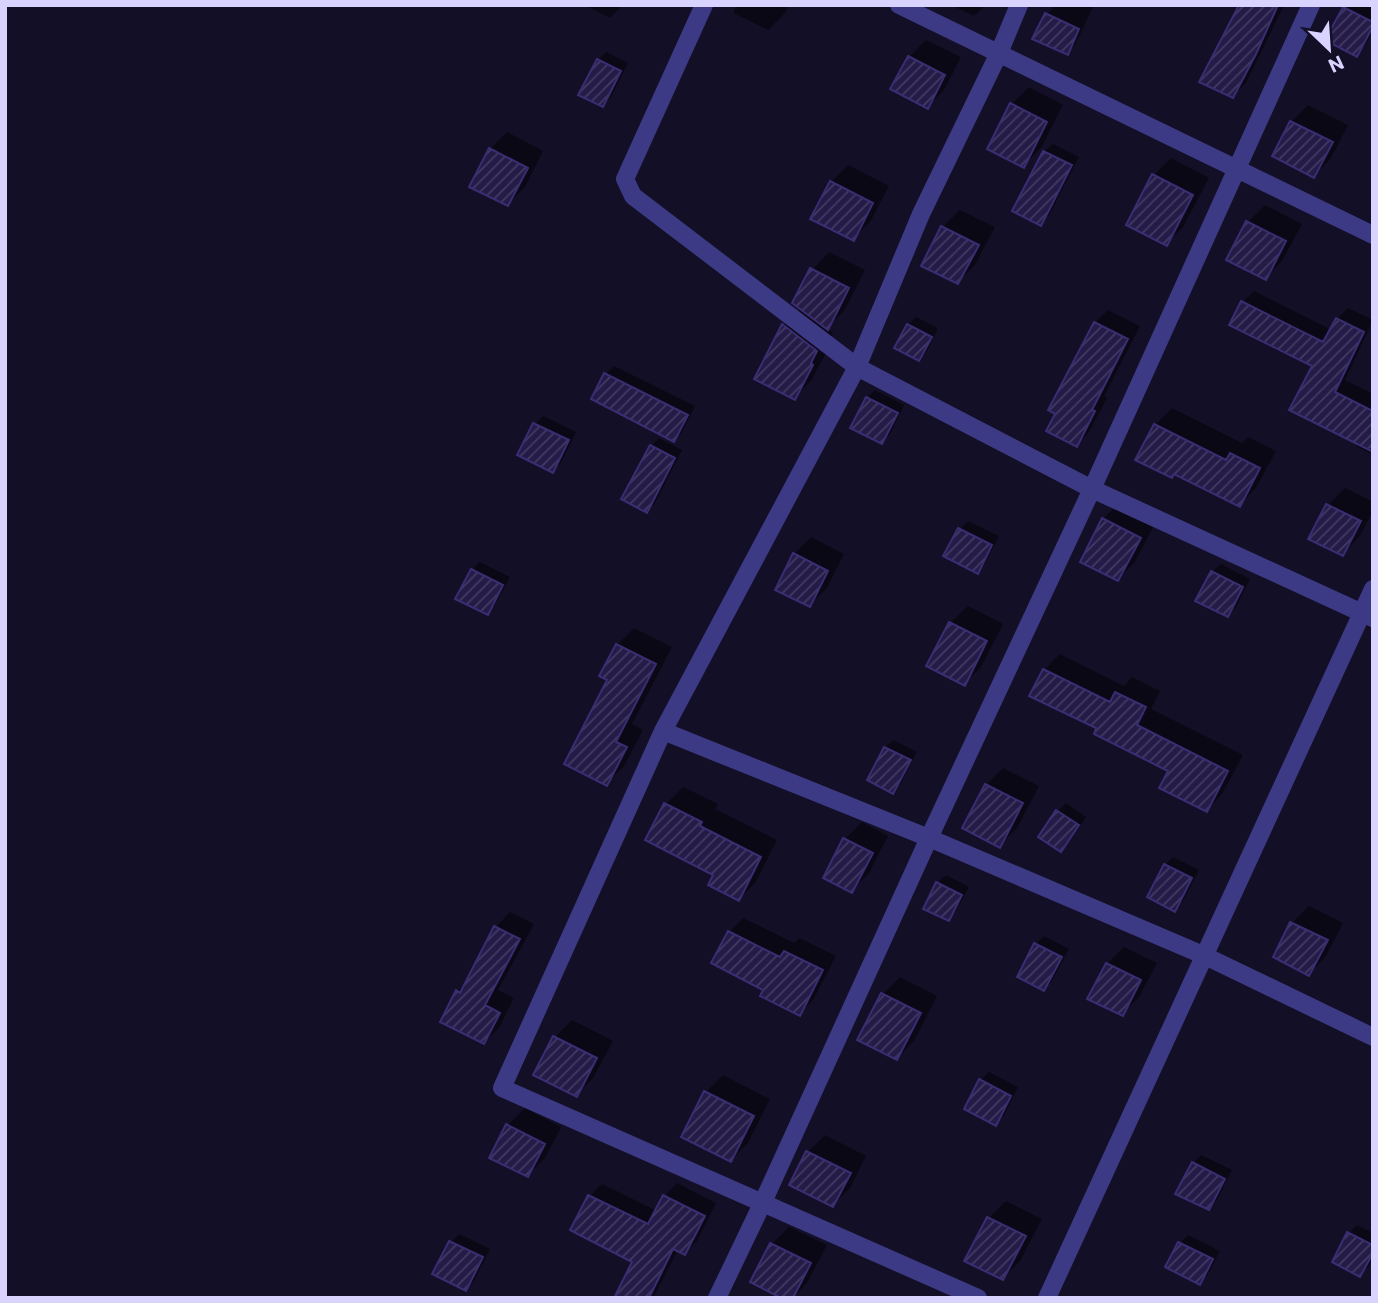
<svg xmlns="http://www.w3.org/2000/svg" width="1378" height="1303" font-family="Commissioner,sans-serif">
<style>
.shadow{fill:#0007}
.building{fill:url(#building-hatch);stroke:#3b2d73;stroke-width:2}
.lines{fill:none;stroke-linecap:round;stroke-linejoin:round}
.street{stroke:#3d3a85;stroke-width:18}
</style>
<defs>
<pattern id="building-hatch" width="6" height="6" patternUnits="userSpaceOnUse" patternTransform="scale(1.75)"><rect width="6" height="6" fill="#241b47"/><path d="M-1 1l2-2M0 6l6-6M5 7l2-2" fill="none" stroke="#433b63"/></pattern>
</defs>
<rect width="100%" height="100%" fill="#130f26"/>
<path class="shadow" d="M 585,5 L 622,5 L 610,18 Z
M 737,5 L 789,5 L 785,13 L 768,30 L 733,13 Z
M 951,5 L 985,5 L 974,16 Z
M 1059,5 L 1094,5 L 1075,45 L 1067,53 L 1047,14 L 1055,6 L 1058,7 Z
M 1240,5 L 1284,5 L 1246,83 L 1232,96 Z
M 1345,5 L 1373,5 L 1373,31 L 1365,46 L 1357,54 L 1327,39 Z
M 926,40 L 961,57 L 944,90 L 927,107 L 909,57 Z
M 606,52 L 628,63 L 611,97 L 603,105 L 598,60 Z
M 1029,87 L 1063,105 L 1041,148 L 1024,165 L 989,148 L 1012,104 Z
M 1308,105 L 1348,125 L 1331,158 L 1314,176 L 1291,122 Z
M 507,132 L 543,151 L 525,187 L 508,204 L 490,149 Z
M 1053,144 L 1079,157 L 1049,215 L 1040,223 L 1015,211 L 1044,152 Z
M 1171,158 L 1209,178 L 1183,227 L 1166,244 L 1154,175 Z
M 848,165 L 889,186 L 870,222 L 853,239 L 831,182 Z
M 1265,205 L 1302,224 L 1282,261 L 1265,278 L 1248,222 Z
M 960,210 L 995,227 L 975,265 L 958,282 L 943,227 Z
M 829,252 L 865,270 L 844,311 L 827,328 L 833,333 L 827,346 L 829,347 L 811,381 L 794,398 L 756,378 L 783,325 L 801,308 L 812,270 Z
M 1254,291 L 1332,330 L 1337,319 L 1348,308 L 1373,320 L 1345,380 L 1373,394 L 1373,455 L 1356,446 L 1358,443 L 1314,366 L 1243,302 Z
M 1108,310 L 1140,326 L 1104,396 L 1107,398 L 1089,432 L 1077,445 L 1057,413 L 1050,410 L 1095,323 Z
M 916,317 L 938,328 L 927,351 L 919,359 L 908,325 Z
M 614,366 L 695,406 L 682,432 L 674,440 L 606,374 Z
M 875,390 L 904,405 L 890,434 L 882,442 L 867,398 Z
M 1172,408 L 1242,443 L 1248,437 L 1276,451 L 1256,488 L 1239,505 L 1155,425 Z
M 543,416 L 576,432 L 561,463 L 552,471 L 535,424 Z
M 659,438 L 682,450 L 655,503 L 647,511 L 651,446 Z
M 1345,488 L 1373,502 L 1373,511 L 1359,537 L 1342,554 L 1311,538 L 1328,505 Z
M 1120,502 L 1156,521 L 1135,562 L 1118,579 L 1103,519 Z
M 968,521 L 999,536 L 985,563 L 977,572 L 960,529 Z
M 811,537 L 844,554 L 827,588 L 809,605 L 794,554 Z
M 480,562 L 510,577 L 495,605 L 487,613 L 472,570 Z
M 1221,564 L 1250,579 L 1236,607 L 1227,615 L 1212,572 Z
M 968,606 L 1003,624 L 981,667 L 964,684 L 950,623 Z
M 634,628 L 672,647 L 632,724 L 643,730 L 624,766 L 607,783 L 609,680 L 617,645 Z
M 1060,654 L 1124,686 L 1132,677 L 1160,691 L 1151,709 L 1243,755 L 1222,794 L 1207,810 L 1170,770 L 1099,728 L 1031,695 L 1044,670 Z
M 893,740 L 917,752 L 901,783 L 893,792 L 885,748 Z
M 1003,768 L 1039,786 L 1017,828 L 1000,845 L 986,785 Z
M 683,787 L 718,804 L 715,809 L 777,840 L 756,882 L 739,899 L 716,874 L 647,840 L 666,804 Z
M 1066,803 L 1086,817 L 1069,842 L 1060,850 L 1040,837 L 1058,811 Z
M 862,822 L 888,836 L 869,873 L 852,890 L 845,839 Z
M 1173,857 L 1199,870 L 1183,901 L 1175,909 L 1165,865 Z
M 946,875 L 969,887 L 956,911 L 948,919 L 937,883 Z
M 1309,906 L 1343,923 L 1326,956 L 1309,974 L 1292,923 Z
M 510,912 L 534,924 L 498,990 L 514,998 L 499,1028 L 484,1042 L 457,992 L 468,981 L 496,927 Z
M 743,918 L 794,943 L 799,938 L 836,956 L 813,1000 L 799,1014 L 766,990 L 729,932 Z
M 1044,936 L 1069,949 L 1052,981 L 1044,989 L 1036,944 Z
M 1124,947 L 1157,963 L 1139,997 L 1122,1014 L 1107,964 Z
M 900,977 L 937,996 L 914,1041 L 897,1058 L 883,994 Z
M 572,1020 L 613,1041 L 593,1078 L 576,1095 L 555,1037 Z
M 989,1072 L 1018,1087 L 1004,1115 L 996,1123 L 981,1080 Z
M 723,1075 L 770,1099 L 748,1143 L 731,1160 L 706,1092 Z
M 525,1108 L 561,1127 L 545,1158 L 528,1175 L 508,1125 Z
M 825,1135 L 866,1156 L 850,1188 L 833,1205 L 808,1152 Z
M 1201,1155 L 1232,1170 L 1217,1200 L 1209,1208 L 1193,1163 Z
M 677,1183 L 716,1203 L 697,1241 L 685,1253 L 678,1250 L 653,1298 L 616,1298 L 634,1262 L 590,1196 L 602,1184 L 657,1211 L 665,1196 Z
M 1006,1201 L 1042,1219 L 1020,1261 L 1003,1278 L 967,1260 L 989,1218 Z
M 1357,1225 L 1373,1233 L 1373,1258 L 1368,1267 L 1360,1275 L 1349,1233 Z
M 789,1227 L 827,1245 L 807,1283 L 793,1298 L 753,1281 L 772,1244 Z
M 459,1234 L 490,1249 L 474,1281 L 466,1289 L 451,1242 Z
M 1188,1235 L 1220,1251 L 1208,1274 L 1199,1283 L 1168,1267 L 1180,1243 Z"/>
<path class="building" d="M 1239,5 L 1278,5 L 1256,54 L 1233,98 L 1199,82 Z
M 1343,7 L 1373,22 L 1373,26 L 1357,57 L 1325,40 Z
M 1045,13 L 1079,29 L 1068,55 L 1032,39 Z
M 908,56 L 945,75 L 928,109 L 890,89 Z
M 597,59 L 621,71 L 603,107 L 578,95 Z
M 1010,103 L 1047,122 L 1024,168 L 987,149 Z
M 1290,121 L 1333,142 L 1314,178 L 1272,156 Z
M 489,148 L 528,168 L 508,206 L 469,187 Z
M 1043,151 L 1072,165 L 1041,226 L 1012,211 Z
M 1152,174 L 1193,195 L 1167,246 L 1126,225 Z
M 830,181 L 873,203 L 854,241 L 810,219 Z
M 1246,221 L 1286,241 L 1266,280 L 1226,260 Z
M 941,226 L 979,245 L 958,284 L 921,266 Z
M 810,268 L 849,288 L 828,330 L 792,303 Z
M 1241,301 L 1323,342 L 1336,318 L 1364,332 L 1335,392 L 1373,411 L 1373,452 L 1289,410 L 1312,366 L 1229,325 Z
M 1094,322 L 1128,339 L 1092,410 L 1095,411 L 1077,447 L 1046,431 L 1055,414 L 1048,410 Z
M 782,324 L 817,351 L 811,363 L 813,365 L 795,400 L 754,379 Z
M 907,324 L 932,337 L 919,361 L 894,348 Z
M 604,373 L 688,415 L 674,442 L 591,399 Z
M 866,397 L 898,413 L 882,444 L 850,428 Z
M 533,423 L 569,440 L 553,473 L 517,455 Z
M 1154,424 L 1226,460 L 1230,453 L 1260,468 L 1240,507 L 1174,474 L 1172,478 L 1135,460 Z
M 650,445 L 675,458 L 647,513 L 621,499 Z
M 1326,504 L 1361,521 L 1343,556 L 1308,539 Z
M 1102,518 L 1141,538 L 1118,581 L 1080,562 Z
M 958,528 L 992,545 L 978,574 L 943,556 Z
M 793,553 L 828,571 L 810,607 L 775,590 Z
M 471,569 L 503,585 L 488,615 L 455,599 Z
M 1211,571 L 1243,587 L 1228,617 L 1195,601 Z
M 949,622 L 987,641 L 965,686 L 926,666 Z
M 616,644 L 656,664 L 616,742 L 627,747 L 607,786 L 564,764 L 607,680 L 599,676 Z
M 1043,669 L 1110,702 L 1115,692 L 1146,707 L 1137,725 L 1228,771 L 1207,812 L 1159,788 L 1168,771 L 1094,734 L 1096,728 L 1029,696 Z
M 884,747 L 911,760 L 893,794 L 867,780 Z
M 985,784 L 1023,803 L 1000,848 L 962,828 Z
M 664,803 L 702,822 L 700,826 L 761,857 L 739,901 L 708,885 L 713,875 L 645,840 Z
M 1056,810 L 1079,825 L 1061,852 L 1038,837 Z
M 843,838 L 873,853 L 852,893 L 823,878 Z
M 1164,864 L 1192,878 L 1175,912 L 1147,897 Z
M 936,882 L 962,895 L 949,921 L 923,909 Z
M 1290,922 L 1328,940 L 1309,976 L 1273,957 Z
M 494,926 L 520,939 L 485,1005 L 500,1013 L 484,1044 L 440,1022 L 456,990 L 460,993 Z
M 728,931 L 780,957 L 784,951 L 823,970 L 800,1016 L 760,996 L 763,990 L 711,963 Z
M 1034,943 L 1062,957 L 1044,991 L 1017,977 Z
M 1106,963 L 1141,980 L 1123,1016 L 1087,999 Z
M 881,993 L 921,1013 L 897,1060 L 857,1040 Z
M 553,1036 L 597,1058 L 577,1097 L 533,1075 Z
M 979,1079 L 1011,1096 L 996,1126 L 964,1109 Z
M 704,1091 L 754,1116 L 731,1162 L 681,1137 Z
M 506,1124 L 545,1144 L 528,1177 L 489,1158 Z
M 806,1151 L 851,1173 L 833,1207 L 789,1185 Z
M 1192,1162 L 1225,1179 L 1209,1210 L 1175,1194 Z
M 588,1195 L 648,1224 L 663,1195 L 705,1216 L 685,1255 L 673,1249 L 649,1298 L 614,1298 L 632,1262 L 570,1230 Z
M 987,1217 L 1026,1236 L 1003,1280 L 964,1261 Z
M 1347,1232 L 1373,1245 L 1373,1253 L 1360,1277 L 1332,1262 Z
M 449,1241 L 483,1257 L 466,1291 L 432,1274 Z
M 1178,1242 L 1213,1259 L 1200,1285 L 1165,1267 Z
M 770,1243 L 811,1263 L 793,1298 L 781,1298 L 750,1282 Z"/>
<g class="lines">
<path class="street" d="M 704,5 L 625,179 L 633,196 L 857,367 L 1092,489 L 1373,618
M 899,5 L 1373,235
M 663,731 L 929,838 L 1203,955 L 1373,1037
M 717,1298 L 763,1202 L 929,838 L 1092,489 L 1311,5
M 978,1298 L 502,1088 L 663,731 L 857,367 L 921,214 L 999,53 L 1019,5
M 1047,1298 L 1373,589"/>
</g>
<rect width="1378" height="1303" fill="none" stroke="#d9d4ff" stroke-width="14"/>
<g transform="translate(1329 49) rotate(155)" stroke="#130f26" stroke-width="5" paint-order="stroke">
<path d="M0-5L12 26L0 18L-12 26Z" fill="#d9d4ff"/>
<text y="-10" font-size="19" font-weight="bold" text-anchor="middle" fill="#d9d4ff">N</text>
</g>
</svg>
